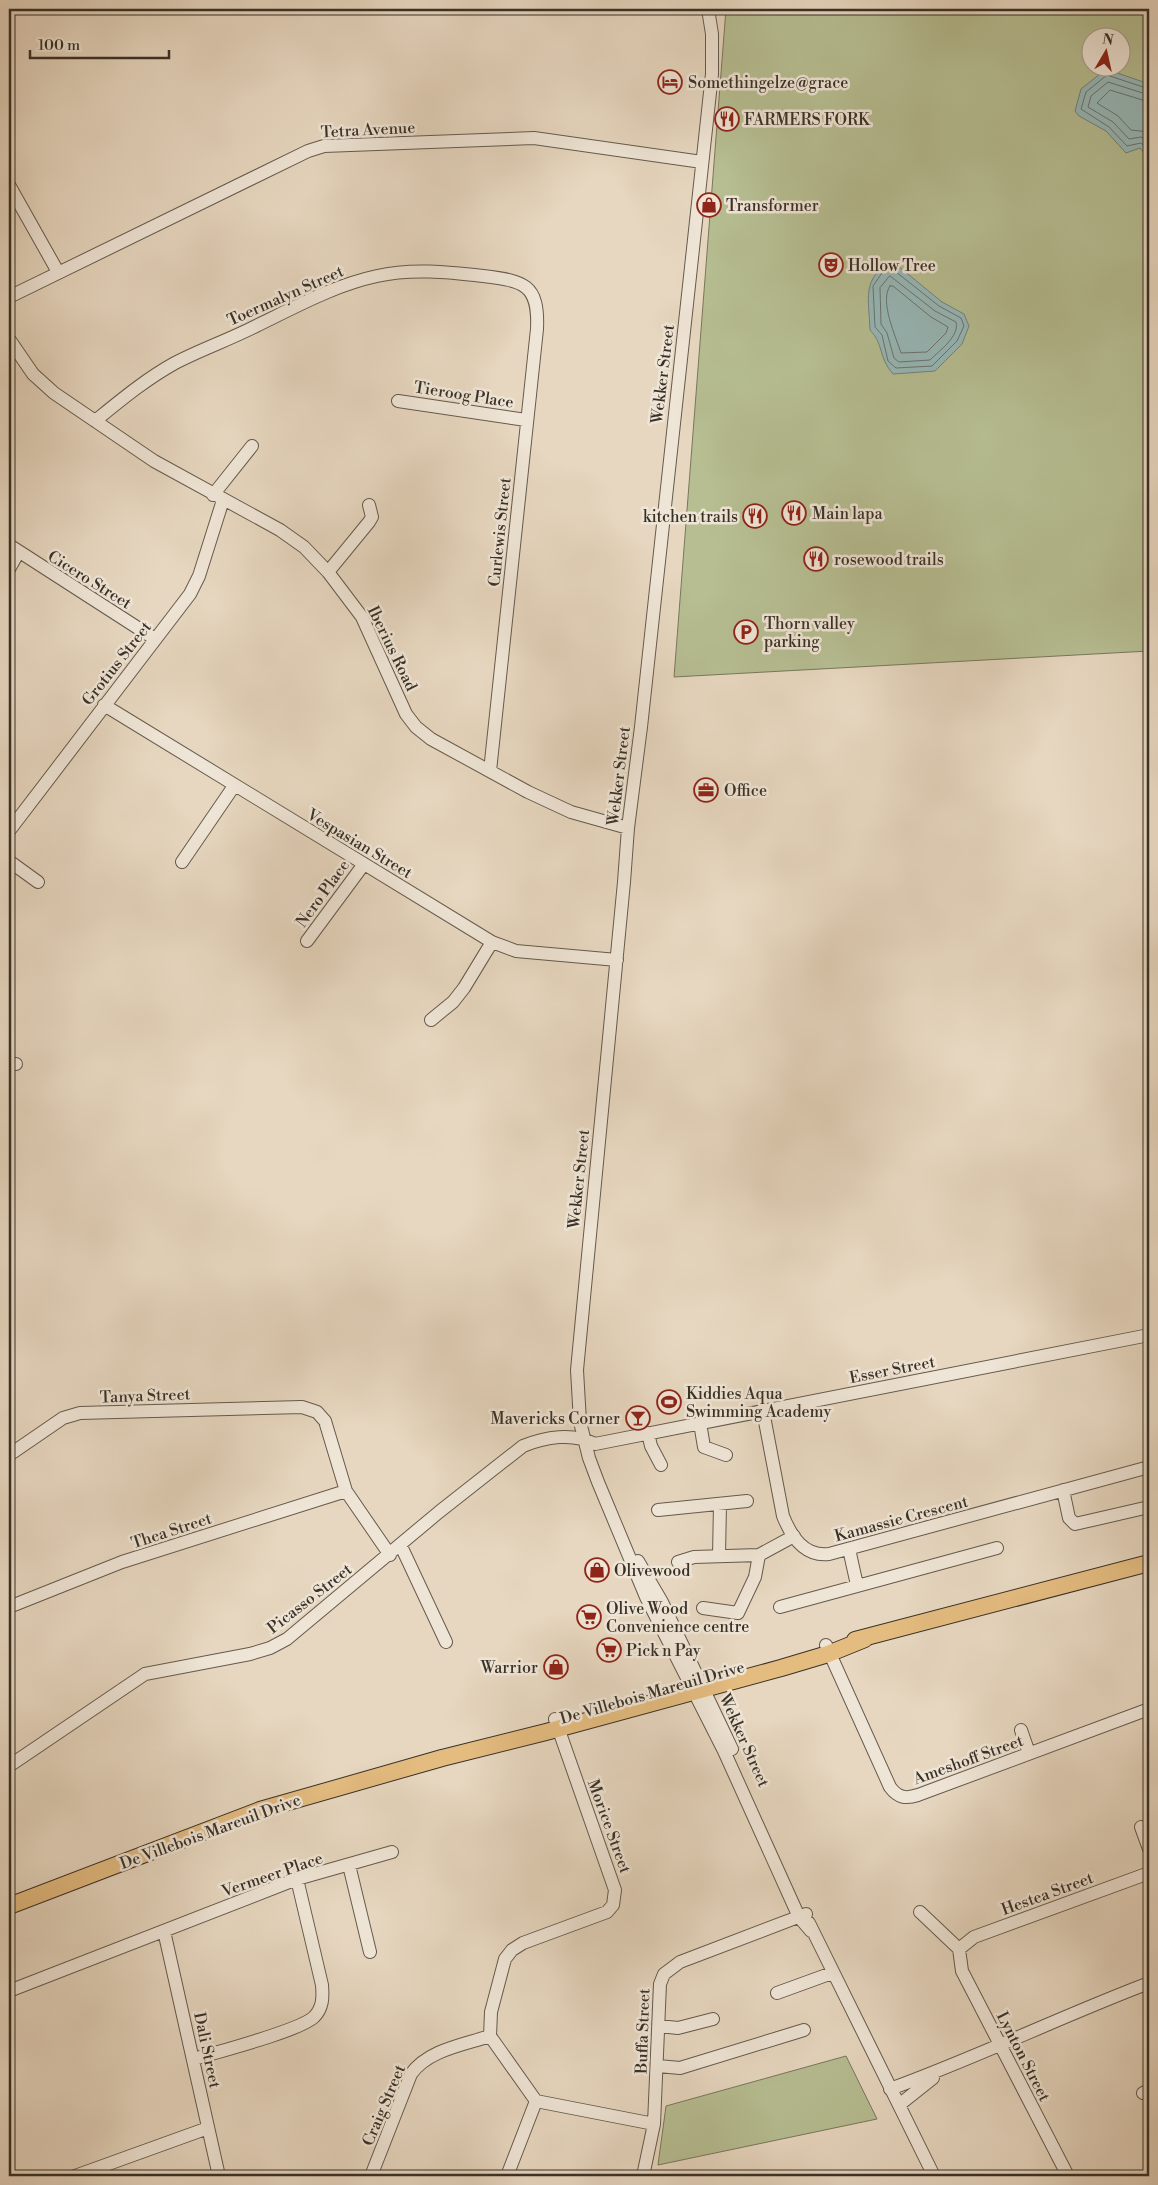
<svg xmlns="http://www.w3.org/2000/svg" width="1158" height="2185" font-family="'Libre Bodoni',serif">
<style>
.green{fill:#b6be92;stroke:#78785c;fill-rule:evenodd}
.water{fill:#97b8b8;stroke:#71827e}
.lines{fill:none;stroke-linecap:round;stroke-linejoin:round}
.shore{stroke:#687470;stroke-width:1}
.minor-casing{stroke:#645a4d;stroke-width:14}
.major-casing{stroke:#393127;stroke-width:18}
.minor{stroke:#efe5d6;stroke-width:12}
.major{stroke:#e4bc80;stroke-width:16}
.labels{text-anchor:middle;stroke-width:5;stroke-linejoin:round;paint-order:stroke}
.poi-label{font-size:16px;fill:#393127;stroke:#efe5d6;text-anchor:start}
.street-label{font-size:16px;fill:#393127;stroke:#efe5d6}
</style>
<rect width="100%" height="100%" fill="#e7d7c0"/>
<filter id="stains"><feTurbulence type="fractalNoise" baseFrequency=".004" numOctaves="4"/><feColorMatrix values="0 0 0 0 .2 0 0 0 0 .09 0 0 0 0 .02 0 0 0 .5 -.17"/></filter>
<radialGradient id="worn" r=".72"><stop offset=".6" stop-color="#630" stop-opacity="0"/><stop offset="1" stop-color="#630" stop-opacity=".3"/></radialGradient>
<path class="green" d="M 726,9 L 1149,9 L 1149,651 L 674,677 ZM 1090,38 L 1120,38 L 1120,68 L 1090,68 Z
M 846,2056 L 877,2119 L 658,2165 L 666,2106 Z"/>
<path class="water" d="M 1106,69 L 1149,84 L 1149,159 L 1140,148 L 1126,153 L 1106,131 L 1079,116 L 1075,111 L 1081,89 Z
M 892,261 L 942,302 L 964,314 L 969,326 L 962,344 L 935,371 L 893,374 C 878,357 884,344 870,330 C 869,298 861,279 892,261 Z"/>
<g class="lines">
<path class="shore" d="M 1149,89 L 1107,75 L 1086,92 L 1081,109 L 1109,127 L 1127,146 L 1141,143 L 1149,151
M 1149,95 L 1108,82 L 1091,96 L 1088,107 L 1113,122 L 1129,139 L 1141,137 L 1149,141
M 1149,102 L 1110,90 L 1097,103 L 1118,116 L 1131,130 L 1149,132
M 891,268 L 939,306 L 961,318 L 964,326 L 957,341 L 932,366 L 896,368 L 888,361 L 882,335 L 875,327 L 873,286 L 882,273 Z
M 890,276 L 935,311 L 956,322 C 960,336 939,351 930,360 L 899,362 L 894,358 L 887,333 L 881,324 L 880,288 Z
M 890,286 L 893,286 L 931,317 L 948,327 L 946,333 L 927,352 L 901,353 C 896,337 879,301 890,286 Z"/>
<g class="minor-casing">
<path id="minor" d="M 708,9 L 712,34 L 712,74 L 641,727 L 628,828 L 624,882 L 577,1370 L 580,1422 L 589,1458 L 598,1482 L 646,1597 L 724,1751 L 799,1917 L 811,1931
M 9,185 L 58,272
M 9,297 L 308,151 L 324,146 L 534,138 L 702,162
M 9,339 L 33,374 L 54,393 L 154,461 L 280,530 L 304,547 L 328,572 L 362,617 L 406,714 L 416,727 L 431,739 L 528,792 L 571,812 L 628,828
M 398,401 L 526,420
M 95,421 C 121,400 146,379 175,363 C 202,349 231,339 258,325 C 297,306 335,285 377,276 C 411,268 448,272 483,276 C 524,281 539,284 537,329 L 490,771
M 213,495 L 252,446
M 9,545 L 155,639
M 9,569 L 18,553
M 328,572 L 369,522 L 372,517 L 369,505
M 104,705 L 492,942 L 516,951 L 617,960
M 9,831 L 190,594 L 199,576 L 223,500
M 9,861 L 38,882
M 182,862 L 234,786
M 307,941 L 364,864
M 431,1020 L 453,1002 L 464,988 L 492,942
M 9,1064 L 16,1064
M 763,1411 L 783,1516 C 791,1536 804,1557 829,1554 L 1149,1467
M 700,1423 L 704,1447 L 726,1455
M 648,1433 L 651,1446 L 661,1465
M 9,1455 L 63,1418 L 80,1413 L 302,1407 L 317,1412 L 325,1421 L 346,1491 L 390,1555
M 1063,1490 L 1069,1518 L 1075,1524 L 1149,1507
M 658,1510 L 747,1501
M 401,1546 L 446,1642
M 849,1549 L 857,1585
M 719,1556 L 720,1504
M 638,1561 L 662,1602 L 732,1749
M 678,1562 L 694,1557 L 759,1555 L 794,1536
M 9,1607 L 122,1562 L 346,1491
M 780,1607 L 997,1548
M 703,1608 L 738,1613 L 755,1577 L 759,1555
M 826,1645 L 890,1787 C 898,1798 906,1799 918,1795 L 1149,1709
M 555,1719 L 615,1890 L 613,1905 L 607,1912 L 523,1943 L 512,1950 L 505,1959 L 491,2012 L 490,2036 L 536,2101 L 654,2124
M 1021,1730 L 1029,1753
M 9,1766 L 145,1674 L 250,1654 L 270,1648 L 287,1639 L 439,1512 L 523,1446 C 545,1437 573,1432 595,1444 L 1149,1335
M 1141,1827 L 1149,1849
M 349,1865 L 370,1952
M 920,1912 L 959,1949
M 809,1923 L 934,2176
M 164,1931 L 219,2176
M 959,1949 L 962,1971 L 1068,2176
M 959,1949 L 974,1937 L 1149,1873
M 9,1991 L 297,1879 L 392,1852
M 777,1993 L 832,1973
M 659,2026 L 678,2028 L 713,2019
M 194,2059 C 217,2052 299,2031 314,2017 C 323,2008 323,1997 322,1985 L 297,1879
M 658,2066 L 680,2068 L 804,2030
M 890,2089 C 978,2057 1062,2016 1149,1983
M 1143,2093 L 1149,2090
M 899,2105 L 933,2078
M 75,2176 L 208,2128
M 371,2176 L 411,2074 C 428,2050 463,2045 490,2036
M 507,2176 L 536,2101
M 643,2176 L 654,2124 L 660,1984 L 664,1974 L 680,1962 L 806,1914"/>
</g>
<g class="major-casing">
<path id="major" d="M 855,1640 L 1149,1563
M 9,1906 L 260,1810 L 442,1758 L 546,1732 L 781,1668 L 828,1654 L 865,1639"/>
</g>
<use href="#minor" class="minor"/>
<use href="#major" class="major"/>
</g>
<defs>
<g id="hotel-ring" transform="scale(1.25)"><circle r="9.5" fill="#efe5d6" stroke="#8f2418" stroke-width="1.5"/><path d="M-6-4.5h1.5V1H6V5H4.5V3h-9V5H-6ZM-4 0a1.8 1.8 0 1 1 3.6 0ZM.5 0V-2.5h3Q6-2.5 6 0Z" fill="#8f2418"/></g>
<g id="restaurant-ring" transform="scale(1.25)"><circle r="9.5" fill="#efe5d6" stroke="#8f2418" stroke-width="1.5"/><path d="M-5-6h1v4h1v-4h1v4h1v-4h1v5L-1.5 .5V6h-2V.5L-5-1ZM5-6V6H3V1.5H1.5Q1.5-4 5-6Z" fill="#8f2418"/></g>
<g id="shop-ring" transform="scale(1.25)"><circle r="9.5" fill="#efe5d6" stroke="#8f2418" stroke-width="1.5"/><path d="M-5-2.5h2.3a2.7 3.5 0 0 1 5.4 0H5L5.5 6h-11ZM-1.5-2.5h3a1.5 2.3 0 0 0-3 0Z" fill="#8f2418"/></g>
<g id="theatre-ring" transform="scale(1.25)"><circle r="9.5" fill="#efe5d6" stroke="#8f2418" stroke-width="1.5"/><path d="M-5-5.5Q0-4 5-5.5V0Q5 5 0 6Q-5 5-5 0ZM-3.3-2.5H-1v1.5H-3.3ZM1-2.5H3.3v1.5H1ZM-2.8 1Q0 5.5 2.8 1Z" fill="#8f2418"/></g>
<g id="parking-ring" transform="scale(1.25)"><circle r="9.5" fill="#efe5d6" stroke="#8f2418" stroke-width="1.5"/><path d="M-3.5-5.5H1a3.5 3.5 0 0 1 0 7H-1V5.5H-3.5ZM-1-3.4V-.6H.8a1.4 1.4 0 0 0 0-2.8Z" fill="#8f2418"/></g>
<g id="office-ring" transform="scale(1.25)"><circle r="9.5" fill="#efe5d6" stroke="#8f2418" stroke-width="1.5"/><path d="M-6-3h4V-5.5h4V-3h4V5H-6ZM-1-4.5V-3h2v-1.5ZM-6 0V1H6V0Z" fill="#8f2418"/></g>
<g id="stadium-ring" transform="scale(1.25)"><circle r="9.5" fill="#efe5d6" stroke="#8f2418" stroke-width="1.5"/><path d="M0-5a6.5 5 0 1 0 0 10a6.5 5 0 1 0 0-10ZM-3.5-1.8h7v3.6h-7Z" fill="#8f2418"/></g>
<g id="bar-ring" transform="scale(1.25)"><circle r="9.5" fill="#efe5d6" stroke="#8f2418" stroke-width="1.5"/><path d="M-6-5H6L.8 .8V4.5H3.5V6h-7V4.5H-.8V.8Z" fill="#8f2418"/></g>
<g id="supermarket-ring" transform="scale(1.25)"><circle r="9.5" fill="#efe5d6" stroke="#8f2418" stroke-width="1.5"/><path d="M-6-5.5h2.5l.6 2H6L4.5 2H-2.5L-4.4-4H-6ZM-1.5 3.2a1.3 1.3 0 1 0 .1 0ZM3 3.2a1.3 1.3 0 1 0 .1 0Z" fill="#8f2418"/></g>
</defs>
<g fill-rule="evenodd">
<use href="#hotel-ring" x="670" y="82"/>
<use href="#restaurant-ring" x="727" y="119"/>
<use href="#shop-ring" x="709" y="205"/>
<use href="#theatre-ring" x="831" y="265"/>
<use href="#restaurant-ring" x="794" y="513"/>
<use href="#restaurant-ring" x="755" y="516"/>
<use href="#restaurant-ring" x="816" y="559"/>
<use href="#parking-ring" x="746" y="632"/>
<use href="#office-ring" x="706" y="790"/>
<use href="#stadium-ring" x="669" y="1402"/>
<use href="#bar-ring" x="638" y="1418"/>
<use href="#shop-ring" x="597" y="1570"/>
<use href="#supermarket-ring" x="589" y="1617"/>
<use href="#supermarket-ring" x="609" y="1650"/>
<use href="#shop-ring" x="556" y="1667"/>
</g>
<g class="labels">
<g class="poi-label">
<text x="688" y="88">Somethingelze@grace</text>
<text x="744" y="125">FARMERS FORK</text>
<text x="726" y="211">Transformer</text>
<text x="848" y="271">Hollow Tree</text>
<text x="812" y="519">Main lapa</text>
<text x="738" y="522" text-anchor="end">kitchen trails</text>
<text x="834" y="565">rosewood trails</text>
<text x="764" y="629">Thorn valley<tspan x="764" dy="18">parking</tspan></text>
<text x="724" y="796">Office</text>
<text x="686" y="1399">Kiddies Aqua<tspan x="686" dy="18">Swimming Academy</tspan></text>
<text x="620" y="1424" text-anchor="end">Mavericks Corner</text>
<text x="614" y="1576">Olivewood</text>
<text x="606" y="1614">Olive Wood<tspan x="606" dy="18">Convenience centre</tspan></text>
<text x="626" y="1656">Pick n Pay</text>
<text x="538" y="1673" text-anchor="end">Warrior</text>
</g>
<g class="street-label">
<text transform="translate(368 129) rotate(-3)" y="6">Tetra Avenue</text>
<text transform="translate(285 295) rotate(-24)" y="6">Toermalyn Street</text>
<text transform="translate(662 374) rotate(-83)" y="6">Wekker Street</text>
<text transform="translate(464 394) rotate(9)" y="6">Tieroog Place</text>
<text transform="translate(499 532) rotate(-84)" y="6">Curlewis Street</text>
<text transform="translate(90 579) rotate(32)" y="6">Cicero Street</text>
<text transform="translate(393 648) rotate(64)" y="6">Iberius Road</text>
<text transform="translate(116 663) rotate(-52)" y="6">Grotius Street</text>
<text transform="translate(618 776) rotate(-83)" y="6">Wekker Street</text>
<text transform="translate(360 843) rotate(31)" y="6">Vespasian Street</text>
<text transform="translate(322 893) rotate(-54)" y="6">Nero Place</text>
<text transform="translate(578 1179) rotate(-84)" y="6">Wekker Street</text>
<text transform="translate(892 1369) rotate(-11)" y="6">Esser Street</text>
<text transform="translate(145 1395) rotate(-2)" y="6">Tanya Street</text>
<text transform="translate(901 1518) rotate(-15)" y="6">Kamassie Crescent</text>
<text transform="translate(171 1530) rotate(-18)" y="6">Thea Street</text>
<text transform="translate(309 1598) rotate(-38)" y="6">Picasso Street</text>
<text transform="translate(652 1692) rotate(-16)" y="6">De Villebois Mareuil Drive</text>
<text transform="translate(745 1740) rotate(66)" y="6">Wekker Street</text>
<text transform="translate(968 1759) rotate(-20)" y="6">Ameshoff Street</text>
<text transform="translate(610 1826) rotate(70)" y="6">Morice Street</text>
<text transform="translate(210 1831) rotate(-20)" y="6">De Villebois Mareuil Drive</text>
<text transform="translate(272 1874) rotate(-19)" y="6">Vermeer Place</text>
<text transform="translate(1047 1893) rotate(-20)" y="6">Hestea Street</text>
<text transform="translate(642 2031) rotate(-88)" y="6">Buffa Street</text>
<text transform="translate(208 2050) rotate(78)" y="6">Dali Street</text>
<text transform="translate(1024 2056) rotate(63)" y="6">Lynton Street</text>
<text transform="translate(383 2105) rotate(-67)" y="6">Craig Street</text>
</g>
</g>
<rect width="1158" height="2185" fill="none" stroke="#e7d7c0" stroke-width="30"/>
<rect x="10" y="10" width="1138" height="2165" fill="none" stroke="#393127" stroke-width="2.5"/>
<rect x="15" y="15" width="1128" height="2155" fill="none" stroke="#393127"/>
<g transform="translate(1106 52) rotate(9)"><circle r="24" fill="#efe5d6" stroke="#a69d90"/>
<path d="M0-4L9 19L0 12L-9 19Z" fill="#8f2418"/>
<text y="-8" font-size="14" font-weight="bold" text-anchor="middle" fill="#393127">N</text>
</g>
<path d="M30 50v8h139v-8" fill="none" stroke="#393127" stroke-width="2.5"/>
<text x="38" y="50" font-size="15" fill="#393127" stroke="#efe5d6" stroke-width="4" paint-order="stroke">100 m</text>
<rect width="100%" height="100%" filter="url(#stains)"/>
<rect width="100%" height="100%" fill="url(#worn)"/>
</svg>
